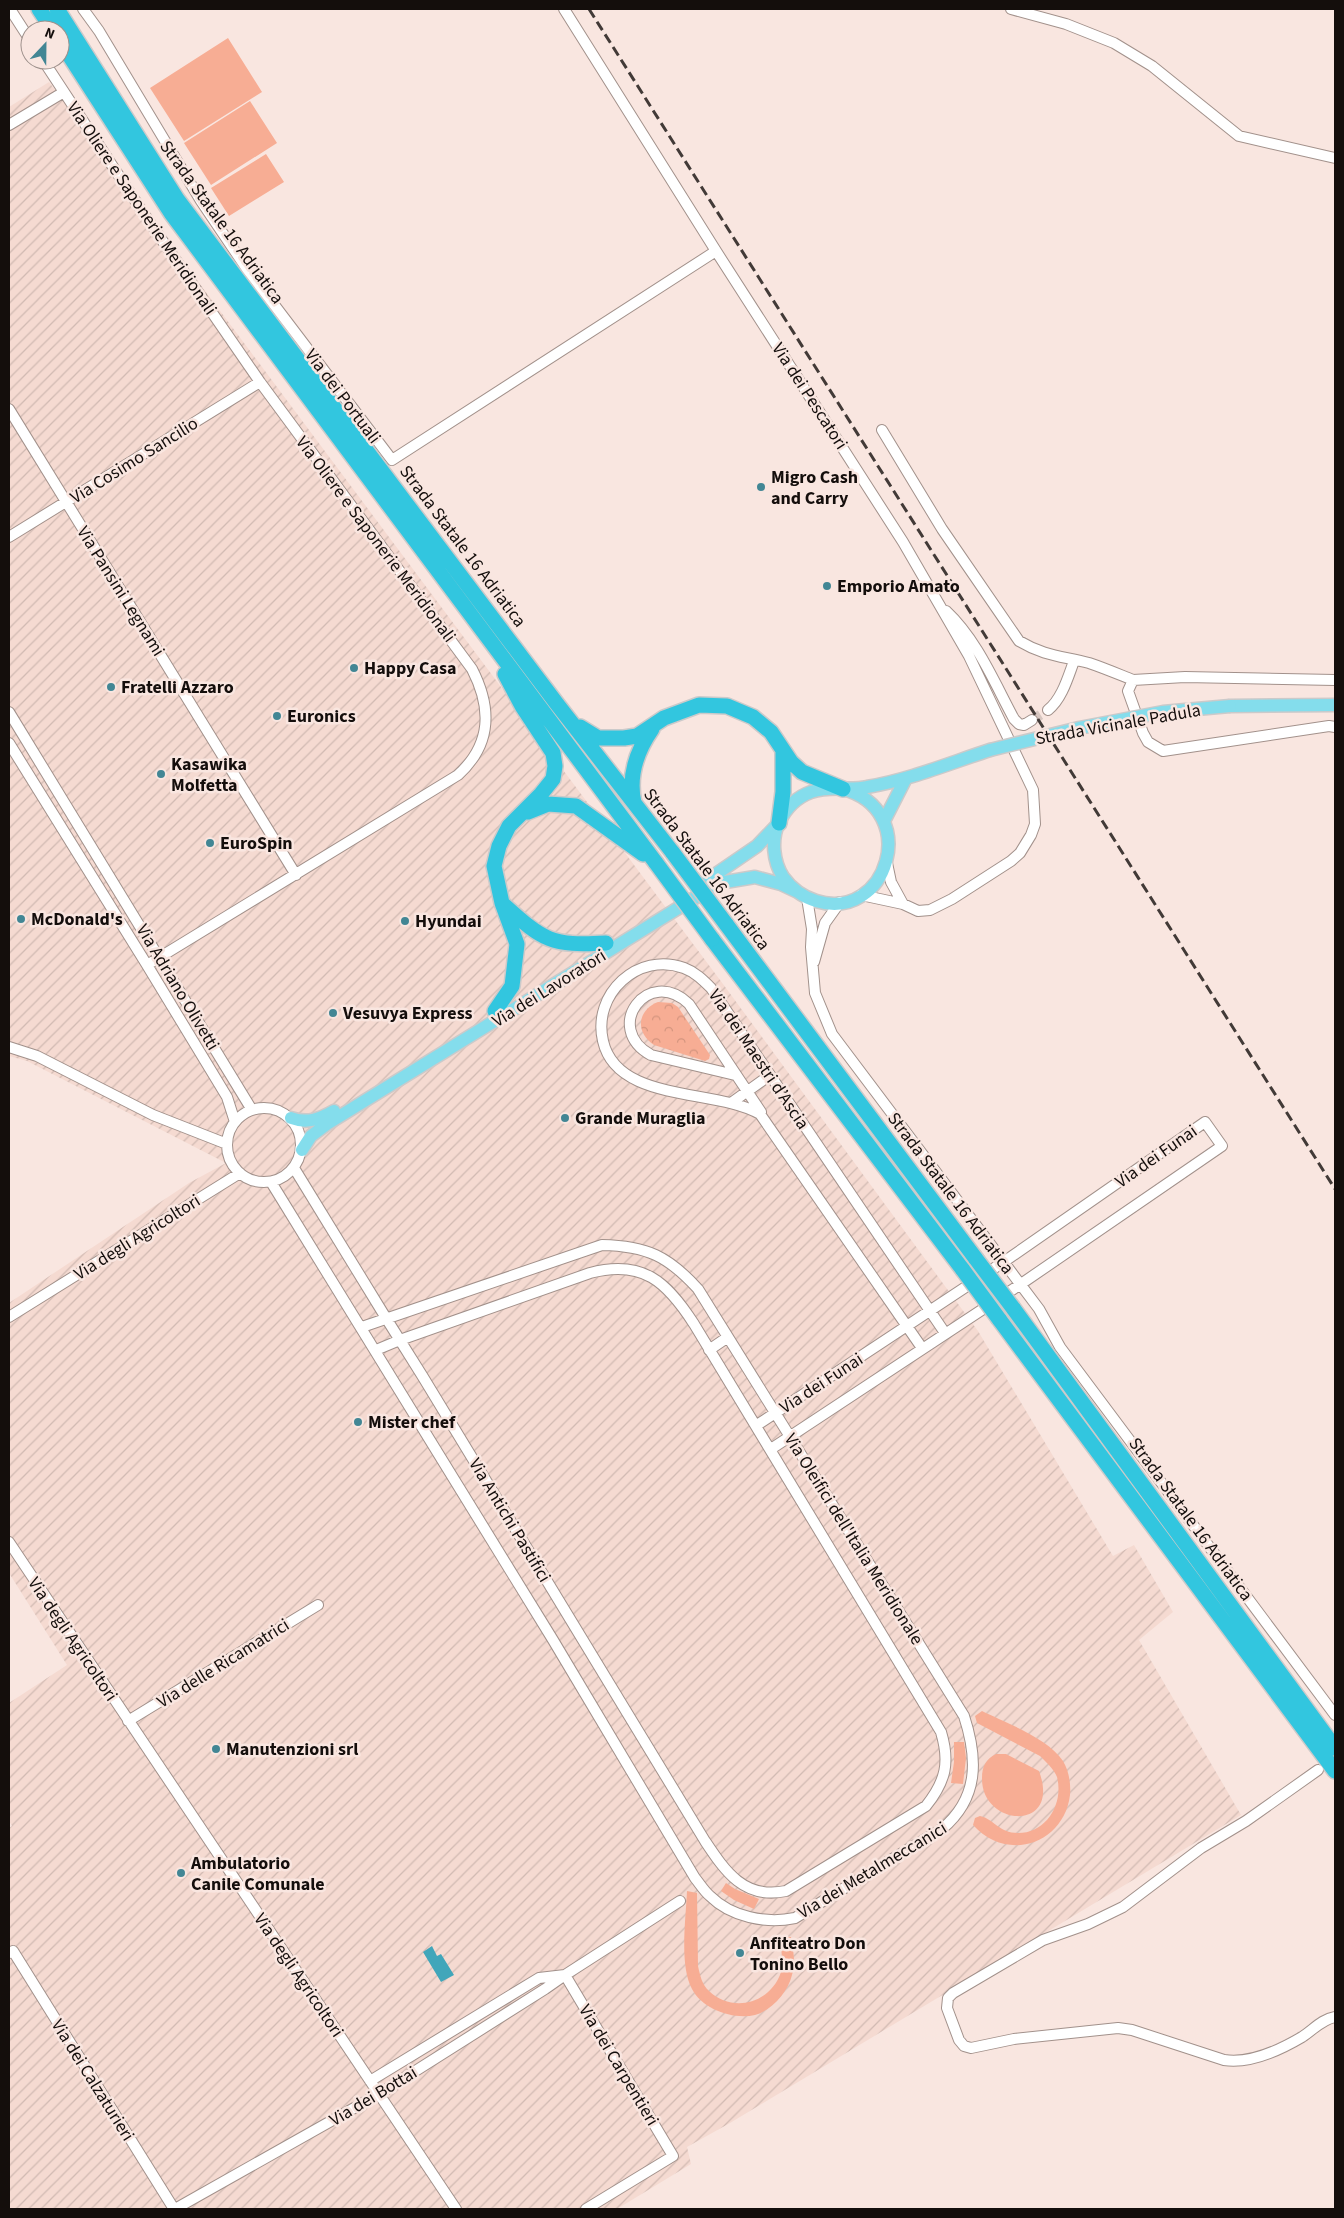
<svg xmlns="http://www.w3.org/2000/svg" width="1344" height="2218" font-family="'Source Sans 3',sans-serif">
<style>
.industrial{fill:url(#industrial-furrows)}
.forest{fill:url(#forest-crowns)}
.garden{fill:#f7ad94}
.water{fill:#41a6ba}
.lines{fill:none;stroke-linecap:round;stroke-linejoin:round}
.minor-tunnel{stroke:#d7c6c0;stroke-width:10;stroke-dasharray:10 5;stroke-linecap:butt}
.minor-casing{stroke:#a2918b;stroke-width:12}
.major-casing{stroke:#cbcaca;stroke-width:15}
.highway-casing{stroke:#cbcaca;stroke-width:18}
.minor{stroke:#fff;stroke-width:10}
.major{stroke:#84ddec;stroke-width:12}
.highway{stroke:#32c6df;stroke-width:15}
.rail{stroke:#423a37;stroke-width:3;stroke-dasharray:10 5;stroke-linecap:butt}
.major-bridge-casing{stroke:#cbcaca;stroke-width:15;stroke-linecap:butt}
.highway-bridge-casing{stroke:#cbcaca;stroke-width:18;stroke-linecap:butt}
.major-bridge{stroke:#84ddec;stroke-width:12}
.highway-bridge{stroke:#32c6df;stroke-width:15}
.poi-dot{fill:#428694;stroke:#f9e6e0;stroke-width:2}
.labels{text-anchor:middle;stroke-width:5;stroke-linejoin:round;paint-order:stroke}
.street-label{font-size:18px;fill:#140e0c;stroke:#f9e6e0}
.poi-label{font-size:18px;font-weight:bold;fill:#140e0c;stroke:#f9e6e0;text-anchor:start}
</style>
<defs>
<pattern id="industrial-furrows" width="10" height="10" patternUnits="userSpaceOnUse" patternTransform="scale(1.25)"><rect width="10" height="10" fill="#f5dad1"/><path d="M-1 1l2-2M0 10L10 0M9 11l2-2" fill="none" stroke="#d1bab2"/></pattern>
<pattern id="forest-crowns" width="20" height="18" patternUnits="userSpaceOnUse" patternTransform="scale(1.25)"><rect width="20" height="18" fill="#f7ad94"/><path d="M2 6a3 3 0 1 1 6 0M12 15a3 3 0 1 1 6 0" fill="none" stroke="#d3947e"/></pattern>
</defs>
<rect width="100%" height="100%" fill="#f9e6e0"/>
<path class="industrial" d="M 49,82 L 723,984 L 978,1331 L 1113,1556 L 1134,1545 L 1173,1612 L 1139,1640 L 1241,1815 L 730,2123 L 687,2147 L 691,2164 L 617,2209 L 9,2209 L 9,1828 L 12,1826 L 9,1821 L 9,1703 L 67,1665 L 9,1573 L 9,1303 L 189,1183 L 226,1163 L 27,1061 L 9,1056 L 9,107 Z"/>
<path class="forest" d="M 658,1002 L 672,1003 L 678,1007 L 710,1055 L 709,1059 L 705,1061 L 654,1045 C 635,1033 637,1010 658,1002 Z"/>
<path class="garden" d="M 228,38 L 262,92 L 184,141 L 150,88 Z
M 250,101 L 277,143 L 211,185 L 184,143 Z
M 266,154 L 284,182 L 229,216 L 211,188 Z
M 982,1711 C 1006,1723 1048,1738 1063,1761 C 1069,1771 1071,1784 1070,1795 C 1064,1844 1007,1863 973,1825 L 975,1818 L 980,1816 C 994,1819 999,1833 1018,1833 C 1046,1833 1064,1804 1057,1777 C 1054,1769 1046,1762 1040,1756 L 977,1723 L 975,1716 Z
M 954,1742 L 964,1742 L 966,1758 L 963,1784 L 951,1783 L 954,1762 Z
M 996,1754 L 1006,1754 L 1039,1771 C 1062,1833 981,1827 982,1778 C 982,1766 986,1759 996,1754 Z
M 726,1883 L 735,1889 L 759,1899 L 754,1909 L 734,1900 L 721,1891 Z
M 687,1891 L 697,1893 L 698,1966 C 700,1975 702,1985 709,1991 C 733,2014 771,2003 781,1972 C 784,1962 781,1948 779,1937 L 791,1937 C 793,1950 796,1962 792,1975 C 788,1992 772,2010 755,2015 C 733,2020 702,2009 692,1989 C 679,1965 686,1918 687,1891 Z"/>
<path class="water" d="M 432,1946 L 437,1956 L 441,1954 L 454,1975 L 441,1982 L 423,1952 Z"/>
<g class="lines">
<path class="minor-tunnel" d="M 1032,720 L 1048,710"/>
<g class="minor-casing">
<path id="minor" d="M 10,9 L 30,40
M 83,9 L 99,31 L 201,201 L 247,269 L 392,460 L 716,251
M 564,9 L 716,251 L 903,542 L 969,656 L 1033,790 L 1035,824 L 1031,835 L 1020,853 L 1011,861 L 952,899 L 930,910 L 918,911 L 903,904 L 861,895
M 1011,9 L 1066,24 L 1114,43 L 1152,66 L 1239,136 L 1335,158
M 43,60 L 144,214 L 260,382 L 472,669 C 492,708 492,744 458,775 L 147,965
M 9,125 L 64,92
M 9,409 L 296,875
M 882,430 L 942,529 L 1019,641 C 1044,656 1062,656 1089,663 C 1104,668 1118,674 1133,680
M 9,537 L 260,382
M 946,611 C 977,640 994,682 1014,719 L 1019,724 L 1024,725 L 1032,720
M 1335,680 L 1185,677 L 1133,680 L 1128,691 L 1143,733 L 1148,742 L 1163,751 L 1329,726 L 1335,727
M 1048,710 C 1062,699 1068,677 1074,661
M 9,712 L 252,1110
M 9,743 L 147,965 L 227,1097 L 235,1122
M 887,863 L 891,882 L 903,904
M 807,898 L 812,929 L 811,947 L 815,993 L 832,1034 L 1039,1309 L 1060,1347 L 1335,1715
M 814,962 L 825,923 L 840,902
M 9,1047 L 37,1056 L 153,1115 L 227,1144
M 735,1075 L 651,1055 C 602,1028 648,965 689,1004 L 761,1112
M 731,1103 L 770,1075
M227 1145a37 37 0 1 1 74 0a37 37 0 1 1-74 0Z
M 294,1168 L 386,1318 L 423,1377 L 705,1841 C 725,1871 744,1900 786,1891 L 926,1806 C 946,1781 950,1762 941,1732 L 694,1324 C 667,1282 643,1259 590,1273 L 400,1340 L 376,1350
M 271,1182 L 553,1640 L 695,1878 C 700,1884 704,1891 710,1896 C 731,1917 766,1924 795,1918 L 942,1829 C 979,1798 978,1759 964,1716 L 698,1289 C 668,1256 647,1246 602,1245 L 362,1327
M 9,1317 L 240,1173
M 922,1348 L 760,1114 C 715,1088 617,1103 603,1041 C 592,994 638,951 684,968 C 695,972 703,980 711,988 L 945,1333
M 709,1350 L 728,1337
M 757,1425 L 1005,1261 L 1205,1122 L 1222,1146 L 1021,1284 L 771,1449
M 9,1542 L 456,2209
M 128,1721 L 318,1605
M 1318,1770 L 1246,1821 L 1201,1848 L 1123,1907 L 1088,1924 L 1043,1940 L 953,1993 L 948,1998 L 947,2008 L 959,2040 L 964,2046 L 971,2048 L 1014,2039 L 1118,2028 L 1132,2030 L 1224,2060 C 1249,2064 1280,2050 1302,2037 C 1313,2030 1322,2019 1335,2017
M 9,1953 L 13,1951 L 174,2209
M 370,2081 L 539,1978 L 565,1975 L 680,1901
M 175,2209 L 379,2094 L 545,1989 L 565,1975 L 673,2156 L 586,2209"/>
</g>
<g class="major-casing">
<path id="major" d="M 1230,706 L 1335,705
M 843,789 C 922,810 888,923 816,901 C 803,897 791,888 783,877 C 773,861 771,839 779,822 C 786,808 797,797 811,792 C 829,785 849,791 867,787 C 909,780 950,763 990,750
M 884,821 L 906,778
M 700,885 L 757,846 L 779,823
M 291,1118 C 307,1124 320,1119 334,1111
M 302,1150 L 311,1136 L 327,1124 L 719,883 L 755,877 L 781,884 L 798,892"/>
</g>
<g class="highway-casing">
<path id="highway" d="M 39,9 L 53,30
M 57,9 L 177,199 L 557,704 L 673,853
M 60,41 L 171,213 L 656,863
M 580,727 L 598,738 L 624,738 L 637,736 L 664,718 L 699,705 L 727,706 L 753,717 L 771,732 L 791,762 L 802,772 L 843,789
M 634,803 C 628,776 636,752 652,729
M 528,812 L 548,804 L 576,806 L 643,854
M 779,823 L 783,792 L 783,752
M 504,905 C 544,941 551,946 606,943
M 726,924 L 976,1259
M 712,939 L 963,1270
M 495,1011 L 512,986 L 517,944 L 502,903 L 494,866 L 499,846 L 509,826 L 541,794 L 553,779 L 555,766 L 553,753 L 522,706 L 505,674
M 1013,1308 L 1335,1748
M 999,1319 L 1335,1771"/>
</g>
<use href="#minor" class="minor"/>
<use href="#major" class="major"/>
<use href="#highway" class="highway"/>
<path class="rail" d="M 589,9 L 1335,1189"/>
<g class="major-bridge-casing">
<path id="major-bridge" d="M 990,750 L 1079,728 L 1163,712 L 1230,706"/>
</g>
<g class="highway-bridge-casing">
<path id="highway-bridge" d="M 673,853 L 726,924
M 656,863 L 712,939
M 976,1259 L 1013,1308
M 963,1270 L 999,1319"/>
</g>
<use href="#major-bridge" class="major-bridge"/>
<use href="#highway-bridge" class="highway-bridge"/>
</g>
<g class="poi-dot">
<circle cx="761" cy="487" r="5"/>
<circle cx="827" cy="586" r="5"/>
<circle cx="354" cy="668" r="5"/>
<circle cx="111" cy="687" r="5"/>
<circle cx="277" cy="716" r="5"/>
<circle cx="161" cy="774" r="5"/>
<circle cx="210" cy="843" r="5"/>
<circle cx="21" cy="919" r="5"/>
<circle cx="405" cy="921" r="5"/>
<circle cx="333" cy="1013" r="5"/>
<circle cx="565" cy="1118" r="5"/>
<circle cx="358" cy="1422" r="5"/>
<circle cx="216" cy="1749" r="5"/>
<circle cx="181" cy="1873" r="5"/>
<circle cx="740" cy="1953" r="5"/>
</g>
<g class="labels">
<g class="street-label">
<text transform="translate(142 208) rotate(56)" y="6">Via Oliere e Saponerie Meridionali</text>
<text transform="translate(222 222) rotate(54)" y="6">Strada Statale 16 Adriatica</text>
<text transform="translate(343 396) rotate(53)" y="6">Via dei Portuali</text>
<text transform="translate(810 396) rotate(57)" y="6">Via dei Pescatori</text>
<text transform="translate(134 460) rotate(-32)" y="6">Via Cosimo Sancilio</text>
<text transform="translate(376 539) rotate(53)" y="6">Via Oliere e Saponerie Meridionali</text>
<text transform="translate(463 546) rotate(53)" y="6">Strada Statale 16 Adriatica</text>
<text transform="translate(121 591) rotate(58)" y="6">Via Pansini Legnami</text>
<text transform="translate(1118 724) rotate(-10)" y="6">Strada Vicinale Padula</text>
<text transform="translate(707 869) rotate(53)" y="6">Strada Statale 16 Adriatica</text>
<text transform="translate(178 987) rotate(59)" y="6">Via Adriano Olivetti</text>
<text transform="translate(549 988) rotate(-32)" y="6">Via dei Lavoratori</text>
<text transform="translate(759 1059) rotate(56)" y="6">Via dei Maestri d’Ascia</text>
<text transform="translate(1156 1156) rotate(-35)" y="6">Via dei Funai</text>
<text transform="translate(951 1193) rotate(53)" y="6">Strada Statale 16 Adriatica</text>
<text transform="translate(137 1237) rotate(-32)" y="6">Via degli Agricoltori</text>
<text transform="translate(821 1383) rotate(-33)" y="6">Via dei Funai</text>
<text transform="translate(1191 1519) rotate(54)" y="6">Strada Statale 16 Adriatica</text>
<text transform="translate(510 1520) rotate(59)" y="6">Via Antichi Pastifici</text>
<text transform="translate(854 1539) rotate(58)" y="6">Via Oleifici dell'Italia Meridionale</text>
<text transform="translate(73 1639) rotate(56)" y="6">Via degli Agricoltori</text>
<text transform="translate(223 1663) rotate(-32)" y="6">Via delle Ricamatrici</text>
<text transform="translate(872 1870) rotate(-31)" y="6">Via dei Metalmeccanici</text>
<text transform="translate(299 1975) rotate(56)" y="6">Via degli Agricoltori</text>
<text transform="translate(619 2065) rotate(59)" y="6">Via dei Carpentieri</text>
<text transform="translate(93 2080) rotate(58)" y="6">Via dei Calzaturieri</text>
<text transform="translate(373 2096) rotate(-31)" y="6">Via dei Bottai</text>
</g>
<g class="poi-label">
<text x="771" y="483">Migro Cash<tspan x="771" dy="21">and Carry</tspan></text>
<text x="837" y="592">Emporio Amato</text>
<text x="364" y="674">Happy Casa</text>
<text x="121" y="693">Fratelli Azzaro</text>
<text x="287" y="722">Euronics</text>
<text x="171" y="770">Kasawika<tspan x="171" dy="21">Molfetta</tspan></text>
<text x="220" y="849">EuroSpin</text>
<text x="31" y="925">McDonald's</text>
<text x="415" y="927">Hyundai</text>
<text x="343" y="1019">Vesuvya Express</text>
<text x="575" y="1124">Grande Muraglia</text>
<text x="368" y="1428">Mister chef</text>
<text x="226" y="1755">Manutenzioni srl</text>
<text x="191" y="1869">Ambulatorio<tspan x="191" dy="21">Canile Comunale</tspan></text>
<text x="750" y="1949">Anfiteatro Don<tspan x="750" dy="21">Tonino Bello</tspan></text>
</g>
</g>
<rect width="1344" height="2218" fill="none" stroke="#140e0c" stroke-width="20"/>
<g transform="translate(45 45) rotate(22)"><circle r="24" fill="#f9e6e0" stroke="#9d908b"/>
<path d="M0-4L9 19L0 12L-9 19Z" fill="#428694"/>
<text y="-8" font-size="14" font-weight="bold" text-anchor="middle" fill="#140e0c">N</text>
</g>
</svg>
